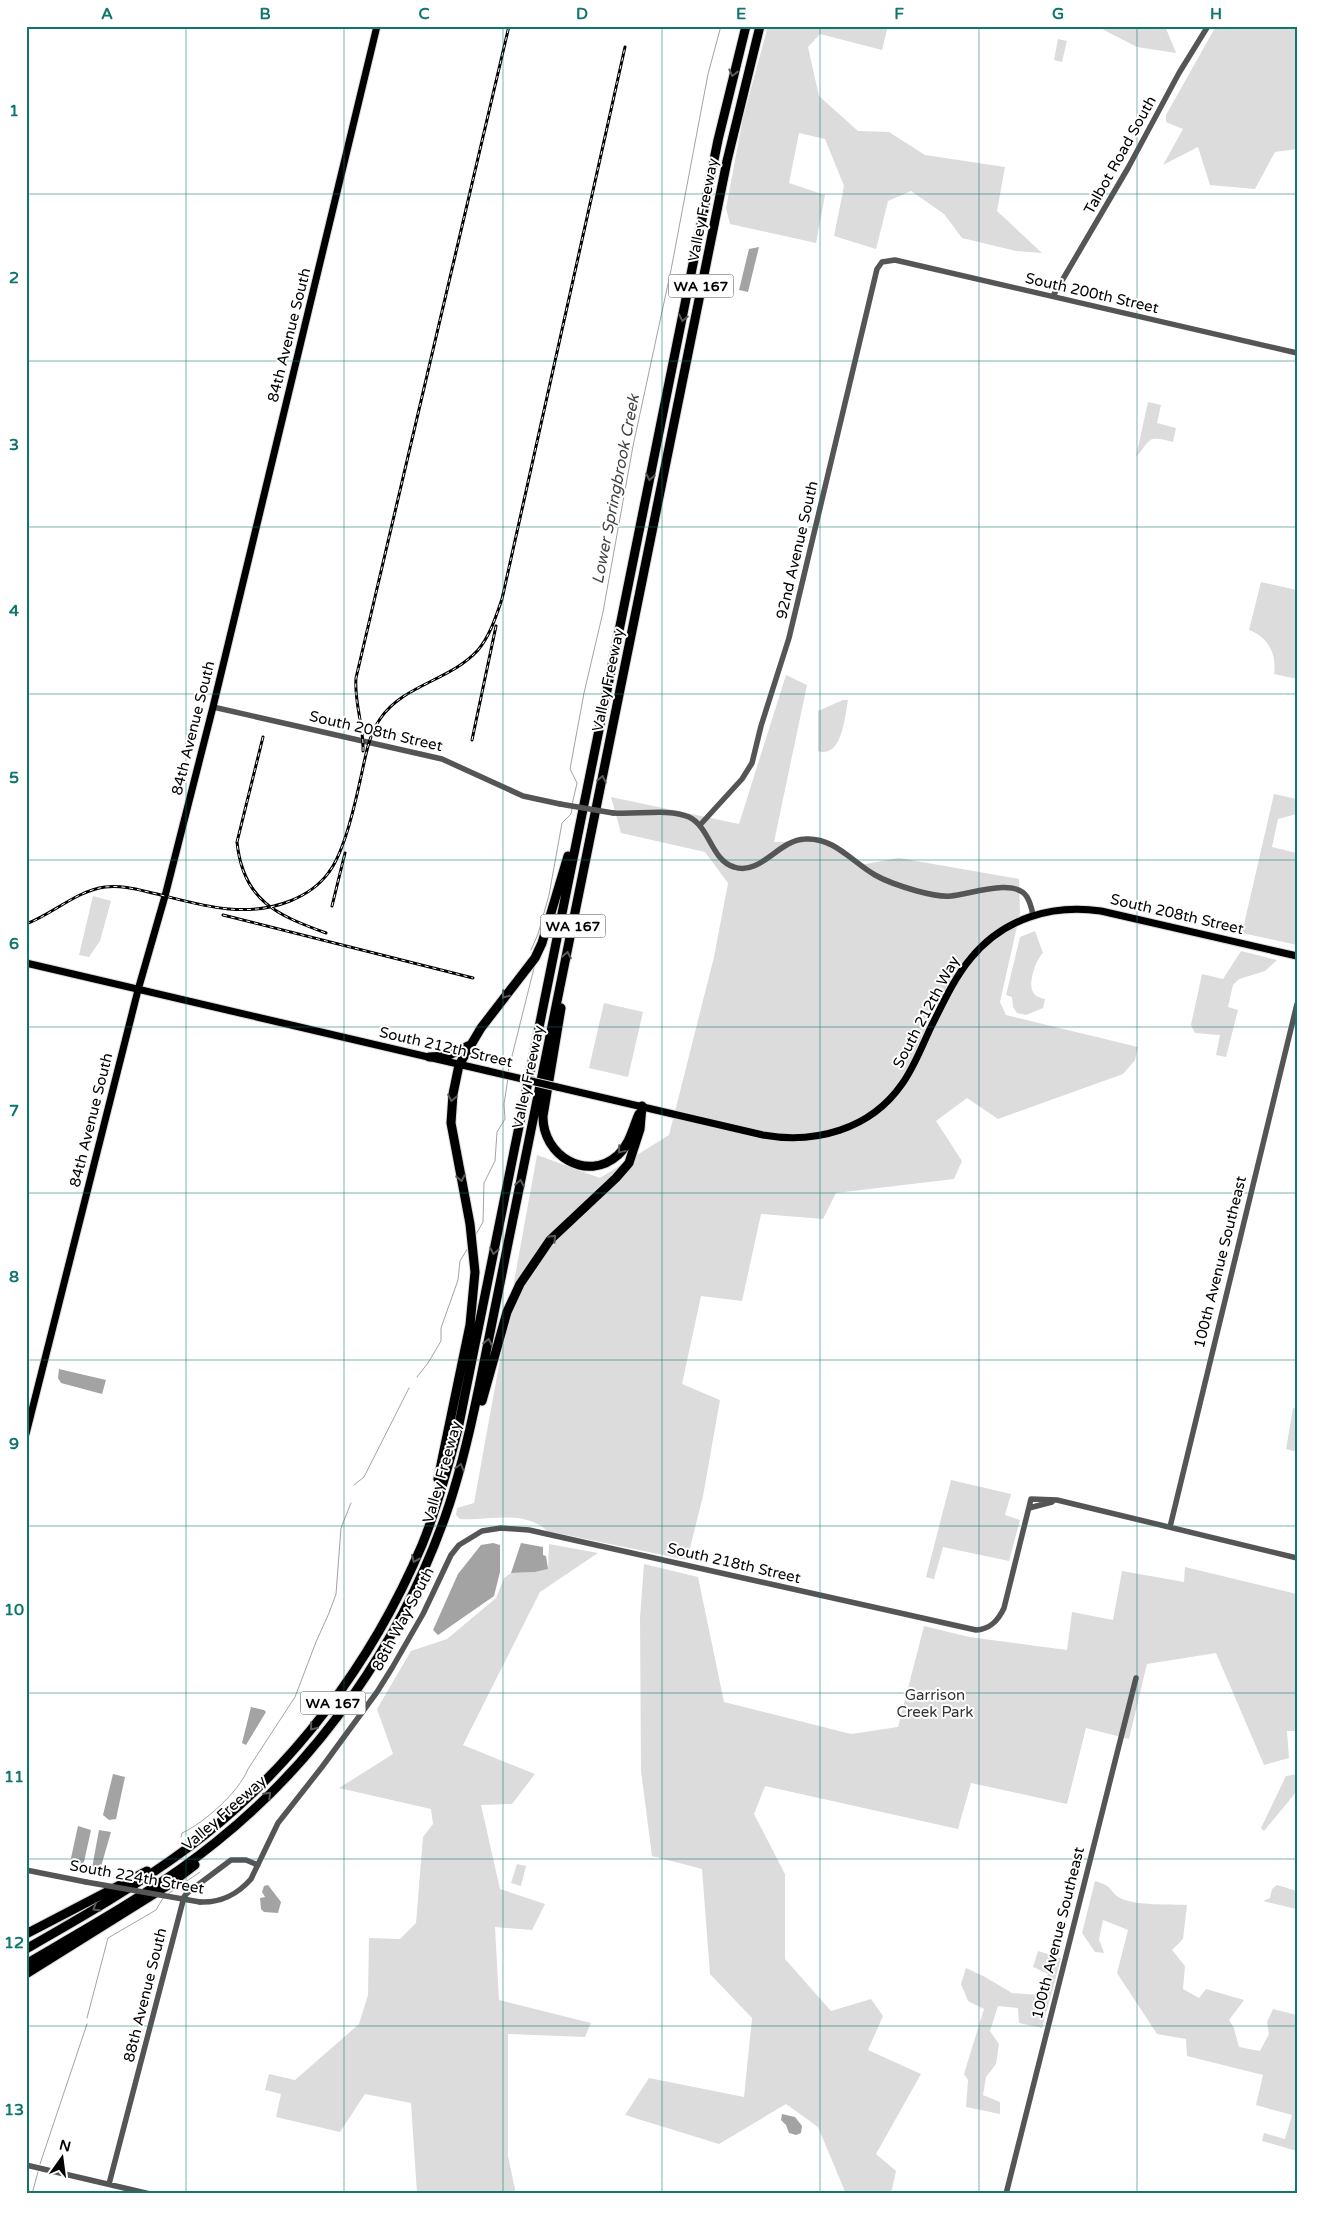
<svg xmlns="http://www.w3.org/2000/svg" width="1323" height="2220" font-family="'Varela Round',sans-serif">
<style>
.green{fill:#dcdcdc}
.water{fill:#a3a3a3}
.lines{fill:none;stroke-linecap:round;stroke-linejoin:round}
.stream{stroke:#a3a3a3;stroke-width:1}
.major-casing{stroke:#dbdbdb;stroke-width:9}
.highway-casing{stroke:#dbdbdb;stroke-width:11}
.minor{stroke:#555;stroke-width:5.5}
.major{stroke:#000;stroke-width:7}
.highway{stroke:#000;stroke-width:9}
.rail-casing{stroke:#000;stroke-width:3}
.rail{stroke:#fff;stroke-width:1;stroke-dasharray:4;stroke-linecap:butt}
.major-bridge-casing{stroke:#dbdbdb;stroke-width:9;stroke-linecap:butt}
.minor-bridge{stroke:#555;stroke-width:5.5}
.major-bridge{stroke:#000;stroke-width:7}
.oneway{stroke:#595959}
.grid{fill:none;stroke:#0f766e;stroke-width:1;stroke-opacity:0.55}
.labels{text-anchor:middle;stroke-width:4;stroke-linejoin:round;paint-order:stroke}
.shield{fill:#fff;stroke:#4c4c4c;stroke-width:1}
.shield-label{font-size:14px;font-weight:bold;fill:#000}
.street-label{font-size:15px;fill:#000;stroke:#fff}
.park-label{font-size:15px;fill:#333;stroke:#fff}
.water-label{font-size:16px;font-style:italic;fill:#444;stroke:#fff}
.neatline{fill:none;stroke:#0f766e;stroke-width:2}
.grid-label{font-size:16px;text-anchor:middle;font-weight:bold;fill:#0f766e}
</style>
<rect width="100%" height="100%" fill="#fff"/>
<path class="green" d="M 768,26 L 888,26 L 882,50 L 820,34 L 808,47 L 819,96 L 858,131 L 889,132 L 925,155 L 1005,167 L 997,211 L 1042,253 L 1016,251 L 962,238 L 944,214 L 911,191 L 888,201 L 876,249 L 834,236 L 844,186 L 825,139 L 799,133 L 789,183 L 825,195 L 816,243 L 730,224 L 726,208 L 743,118 Z
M 1096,26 L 1165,26 L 1176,53 L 1137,47 Z
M 1216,26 L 1297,26 L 1297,149 L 1275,152 L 1255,189 L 1210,185 L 1198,147 L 1163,165 L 1183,129 L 1166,122 L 1166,115 Z
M 1058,39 L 1067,41 L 1062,62 L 1054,60 Z
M 1148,402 L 1161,405 L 1157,423 L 1176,428 L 1173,442 C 1146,435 1152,439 1136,457 Z
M 1261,582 L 1297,590 L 1297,679 L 1274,674 C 1277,654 1268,637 1249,630 Z
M 786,675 L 807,685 L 774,842 L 824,841 L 860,865 L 899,858 L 1019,879 L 1020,913 L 1000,1002 L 1006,1015 L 1138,1047 L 1135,1060 L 1123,1074 L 998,1119 L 967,1098 L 936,1121 L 962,1161 L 954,1179 L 836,1193 L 823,1219 L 761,1214 L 742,1301 L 701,1296 L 682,1384 L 720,1400 L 703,1496 L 687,1560 L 547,1531 C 524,1509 490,1521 460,1519 L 456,1515 L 457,1508 L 474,1503 L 537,1155 L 600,1178 L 669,1135 L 714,957 L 728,883 L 705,852 L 621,833 L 611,797 L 739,824 Z
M 843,700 L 848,700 C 845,716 842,759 818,751 L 818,711 Z
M 1274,794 L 1297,799 L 1297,814 L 1278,819 L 1272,847 L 1297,853 L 1297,945 L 1242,933 Z
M 93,896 L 111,901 L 100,941 L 89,957 L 79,955 Z
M 1035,931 L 1043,953 C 1036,959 1029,981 1032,990 C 1034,996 1040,998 1045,999 L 1043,1008 L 1026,1015 L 1017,1013 L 1013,1007 L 1012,997 L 1006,995 L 1020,937 Z
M 1241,951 L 1277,960 L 1265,971 L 1239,979 L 1233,985 L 1228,1007 L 1238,1010 L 1226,1057 L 1216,1055 L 1220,1035 L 1195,1033 L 1191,1025 L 1202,974 L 1223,979 Z
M 604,1003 L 643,1012 L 628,1077 L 589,1068 Z
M 1293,1408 L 1297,1409 L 1297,1452 L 1286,1449 Z
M 951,1480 L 1011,1494 L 1005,1515 L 1020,1520 L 1009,1561 L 943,1547 L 934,1579 L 926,1577 Z
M 549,1544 L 598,1553 L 540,1592 L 463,1745 L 535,1774 L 512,1804 L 481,1805 L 500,1889 L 545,1904 L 532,1930 L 495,1927 L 499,2000 L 591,2023 L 585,2037 L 508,2034 L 508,2156 L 516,2194 L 417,2194 L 411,2103 L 365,2094 L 340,2132 L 276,2117 L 281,2094 L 265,2090 L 269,2074 L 295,2080 L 359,2024 L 368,1995 L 369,1938 L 400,1939 L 416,1923 L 423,1837 L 433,1824 L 431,1809 L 339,1788 L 393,1754 L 377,1709 L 411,1651 L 447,1639 L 496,1598 L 504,1578 L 511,1573 L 535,1572 L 548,1569 Z
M 644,1564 L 698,1577 L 724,1702 L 851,1734 L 898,1727 L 924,1626 L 969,1637 L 1067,1650 L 1072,1612 L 1113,1620 L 1122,1571 L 1184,1582 L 1185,1567 L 1297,1594 L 1297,1731 L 1287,1731 L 1289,1758 L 1264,1765 L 1216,1653 L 1147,1664 L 1129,1739 L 1086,1728 L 1067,1804 L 971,1783 L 958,1829 L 765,1786 L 754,1814 L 785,1874 L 785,1959 L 831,2011 L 871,1999 L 883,2016 L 868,2050 L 921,2074 L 876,2154 L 896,2171 L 891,2194 L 846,2194 L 818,2127 L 786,2104 L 719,2144 L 625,2115 L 649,2078 L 744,2097 L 752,2018 L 710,1974 L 702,1869 L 652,1856 L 641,1771 L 640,1618 Z
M 1297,1774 L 1297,1791 L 1264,1831 L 1261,1828 L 1286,1776 Z
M 517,1864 L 526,1866 L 521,1886 L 511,1883 Z
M 1095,1881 C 1114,1886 1108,1891 1120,1898 C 1136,1906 1169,1904 1187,1905 L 1183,1939 L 1172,1950 L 1185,1966 L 1183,1989 L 1199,1998 L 1206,1989 L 1244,2000 L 1229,2020 L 1234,2028 L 1239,2047 L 1260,2051 L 1269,2034 L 1267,2022 L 1273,2009 L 1297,2015 L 1297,2151 L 1262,2141 L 1264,2133 L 1285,2139 L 1292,2115 L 1256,2105 L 1263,2075 L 1187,2056 L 1186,2039 L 1157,2034 L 1117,1973 L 1128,1930 L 1103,1920 L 1099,1939 L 1104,1953 L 1095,1952 L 1082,1933 Z
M 1277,1885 L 1297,1891 L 1296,1909 L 1263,1901 L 1270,1898 L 1272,1889 Z
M 1038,1951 L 1061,1958 L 1042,2028 L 1019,2023 L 1018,2008 L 998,2006 L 990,2031 L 999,2044 L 996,2064 L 986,2077 L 983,2095 L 1000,2102 L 1000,2114 L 966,2107 L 968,2080 L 964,2074 L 984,2009 L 968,2001 L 961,1984 L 966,1968 L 985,1977 L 1012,1993 L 1040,1995 L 1048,1974 L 1033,1967 Z"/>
<path class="water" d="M 759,247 L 748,292 L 739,290 L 749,249 Z
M 59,1369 L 106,1380 L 102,1394 L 61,1383 L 58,1378 Z
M 493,1543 L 500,1545 L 500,1572 L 494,1596 L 438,1635 L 433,1630 L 458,1574 L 481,1545 Z
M 521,1543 L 543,1547 L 543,1555 L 546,1556 L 548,1569 L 535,1572 L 511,1573 Z
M 251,1707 L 264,1710 L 266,1712 L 246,1745 L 242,1743 Z
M 113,1774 L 125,1777 L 116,1819 L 109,1820 L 103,1815 Z
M 78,1826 L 91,1830 L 84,1862 L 78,1865 L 73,1863 L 71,1858 Z
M 99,1830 L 111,1832 L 100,1870 L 97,1872 L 92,1868 Z
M 268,1885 L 281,1902 L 278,1913 L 264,1912 L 261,1909 L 260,1898 L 265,1897 L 262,1892 L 264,1886 Z
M 782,2114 L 795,2117 L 802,2126 L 801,2133 L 796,2135 L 789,2133 L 786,2125 L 781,2120 Z"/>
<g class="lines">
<path class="stream" d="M 572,805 L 577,783 L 570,769 L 584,693 L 603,612 L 633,446 L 671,270 L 708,74 L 721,26
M 531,950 L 538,934 L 549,895 L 562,823 L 571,814 L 572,809
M 508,1072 L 535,964
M 475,1236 L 483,1222 L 484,1183 L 495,1161 L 497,1132 L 505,1119 L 504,1104 L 508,1078
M 417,1377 L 428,1363 L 441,1341 L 441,1328 L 458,1280 L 460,1261 L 469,1246
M 354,1485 L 364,1477 L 409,1388
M 181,1837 L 182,1833 C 204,1823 239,1792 248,1769 L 295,1697 L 316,1642 L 329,1613 L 336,1594 L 341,1528 L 351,1503
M 168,1894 L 200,1872
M 87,2018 L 108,1938 L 156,1910 L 163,1898
M 40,2164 L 87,2024
M 32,2194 L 38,2172"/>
<g class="major-casing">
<path id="major" d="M 26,963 L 488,1071
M 557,1087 L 763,1135 C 815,1144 870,1130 902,1084 C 915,1066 923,1043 933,1023 C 944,1001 955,977 971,958 C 1004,918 1052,904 1101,911 L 1297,956
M 26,1434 L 138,990 L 165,896 L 213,707 L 377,26"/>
</g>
<g class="highway-casing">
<path id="highway" d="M 561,1008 L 543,1116 C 542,1155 587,1183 618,1155 C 630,1144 633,1127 639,1114
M 429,1057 L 447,1056 L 470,1045
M 482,1401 L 507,1312 L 520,1284 L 550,1240 L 616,1178 L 629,1163 L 640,1129 L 642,1106
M 438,1479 L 470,1325 L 475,1272 L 470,1224 L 451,1123 L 453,1094 L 459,1065 L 481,1028 L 535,958 L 542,943 L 568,856
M 26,1934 L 147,1871
M 26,1949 C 82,1917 138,1885 189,1847 C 292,1770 372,1663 422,1545 C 437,1508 448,1468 458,1429 L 718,140 L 746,26
M 26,1964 C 91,1926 158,1889 216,1842 C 321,1758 400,1643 445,1517 C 460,1475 470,1431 479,1387 L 727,161 L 760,26
M 26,1974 L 170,1884 L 195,1865"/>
</g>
<path class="minor" d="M 1053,296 L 1128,168 L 1179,73 L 1208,26
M 213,707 L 442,759 L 523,796 L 560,804
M 613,813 C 637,815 668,808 689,817 C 710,827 711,860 734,867 C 761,876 778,840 805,839 C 834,837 852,862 875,875 C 887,882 903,887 917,891 C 928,894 940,897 951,896 C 968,895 1015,877 1027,897 C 1030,902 1032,910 1033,915
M 700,825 L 742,779 L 752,763 L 761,726 L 789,638 L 877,269 L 882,262 L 895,260 L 1297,353
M 1029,1508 L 1052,1502
M 1170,1527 L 1297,1004
M 26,1870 L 86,1882
M 200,1902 C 220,1903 238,1894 251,1879 L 278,1823 L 322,1767 L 377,1692 L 392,1668 L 423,1614 L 451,1555 L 459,1545 L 482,1531 L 501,1528 L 529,1530 L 976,1630 C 990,1629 998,1621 1004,1608 L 1031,1499 L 1057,1500 L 1297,1558
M 26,2165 L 150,2194
M 109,2184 L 184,1897 L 187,1893 L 231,1860 L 246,1860 L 258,1865
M 1006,2194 L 1136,1678"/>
<use href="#major" class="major"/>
<use href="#highway" class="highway"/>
<g class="rail-casing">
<path id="rail" d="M 263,737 L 237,842 C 243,901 277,915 326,933
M 472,740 L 496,626
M 363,751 C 364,726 354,703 356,678 L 509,26
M 332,906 L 345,853
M 223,915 L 473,978
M 26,924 C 53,914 76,891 105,887 C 123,885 139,890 157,894 C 201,905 245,919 290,901 C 305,895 319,886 329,872 C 345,851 356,800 362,772 C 366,754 369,735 380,719 C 404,684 450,681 478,650 C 490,636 496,616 502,599 L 625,47"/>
</g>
<use href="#rail" class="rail"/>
<g class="major-bridge-casing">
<path id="major-bridge" d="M 488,1071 L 557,1087"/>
</g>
<path class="minor-bridge" d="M 560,804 L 613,813
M 86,1882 L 200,1902"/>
<use href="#major-bridge" class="major-bridge"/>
</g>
<defs><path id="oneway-chevron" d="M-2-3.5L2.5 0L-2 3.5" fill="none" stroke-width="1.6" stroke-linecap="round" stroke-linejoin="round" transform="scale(1.25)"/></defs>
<g class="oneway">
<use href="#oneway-chevron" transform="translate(733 73) rotate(104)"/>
<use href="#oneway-chevron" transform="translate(683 318) rotate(102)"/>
<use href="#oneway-chevron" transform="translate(650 477) rotate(101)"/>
<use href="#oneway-chevron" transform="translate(602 779) rotate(-78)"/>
<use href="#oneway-chevron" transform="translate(567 955) rotate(-79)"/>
<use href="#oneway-chevron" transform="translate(505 995) rotate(129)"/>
<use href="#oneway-chevron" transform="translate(452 1098) rotate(101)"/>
<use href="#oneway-chevron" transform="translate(621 1150) rotate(130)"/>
<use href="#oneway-chevron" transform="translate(461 1178) rotate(79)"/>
<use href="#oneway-chevron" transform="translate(520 1183) rotate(-79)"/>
<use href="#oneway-chevron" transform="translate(553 1238) rotate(-46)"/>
<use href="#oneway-chevron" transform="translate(494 1251) rotate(101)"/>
<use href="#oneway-chevron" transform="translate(488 1342) rotate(-79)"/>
<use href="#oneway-chevron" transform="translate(460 1467) rotate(-74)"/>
<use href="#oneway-chevron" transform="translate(415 1559) rotate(114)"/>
<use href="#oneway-chevron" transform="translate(313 1727) rotate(129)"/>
<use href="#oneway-chevron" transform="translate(268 1795) rotate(-45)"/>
<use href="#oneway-chevron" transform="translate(96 1908) rotate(149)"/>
</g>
<path class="grid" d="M 186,26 L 186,2194M 344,26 L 344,2194M 503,26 L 503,2194M 662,26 L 662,2194M 820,26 L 820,2194M 979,26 L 979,2194M 1137,26 L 1137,2194M 26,194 L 1297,194M 26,361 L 1297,361M 26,527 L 1297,527M 26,694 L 1297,694M 26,860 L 1297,860M 26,1027 L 1297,1027M 26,1193 L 1297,1193M 26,1360 L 1297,1360M 26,1526 L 1297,1526M 26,1693 L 1297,1693M 26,1859 L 1297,1859M 26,2026 L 1297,2026"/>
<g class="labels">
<g class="shield">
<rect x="668.5" y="274.5" width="65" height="23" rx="4"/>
<rect x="540.5" y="914.5" width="65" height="23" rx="4"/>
<rect x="300.5" y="1691.5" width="65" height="23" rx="4"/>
</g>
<g class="shield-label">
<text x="701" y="291">WA 167</text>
<text x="573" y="931">WA 167</text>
<text x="333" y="1708">WA 167</text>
</g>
<g class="street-label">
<text transform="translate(1120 155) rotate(-61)" y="5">Talbot Road South</text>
<text transform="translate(703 210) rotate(-79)" y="5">Valley Freeway</text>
<text transform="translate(1092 293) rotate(13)" y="5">South 200th Street</text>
<text transform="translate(289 335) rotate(-76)" y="5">84th Avenue South</text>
<text transform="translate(797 550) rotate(-77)" y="5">92nd Avenue South</text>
<text transform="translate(608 680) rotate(-78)" y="5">Valley Freeway</text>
<text transform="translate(193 728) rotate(-76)" y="5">84th Avenue South</text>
<text transform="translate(376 731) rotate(13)" y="5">South 208th Street</text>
<text transform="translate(1177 914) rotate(13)" y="5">South 208th Street</text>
<text transform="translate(926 1012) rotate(-62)" y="5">South 212th Way</text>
<text transform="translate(446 1047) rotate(13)" y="5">South 212th Street</text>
<text transform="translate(528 1077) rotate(-78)" y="5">Valley Freeway</text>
<text transform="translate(91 1120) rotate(-76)" y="5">84th Avenue South</text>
<text transform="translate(1220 1262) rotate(-76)" y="5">100th Avenue Southeast</text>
<text transform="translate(442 1472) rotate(-74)" y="5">Valley Freeway</text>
<text transform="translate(734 1563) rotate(13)" y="5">South 218th Street</text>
<text transform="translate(403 1619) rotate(-62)" y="5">88th Way South</text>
<text transform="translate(224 1813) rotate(-41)" y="5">Valley Freeway</text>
<text transform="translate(137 1877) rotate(10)" y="5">South 224th Street</text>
<text transform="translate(1058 1933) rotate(-76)" y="5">100th Avenue Southeast</text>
<text transform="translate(145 1995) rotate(-76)" y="5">88th Avenue South</text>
</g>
<g class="park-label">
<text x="935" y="1700">Garrison<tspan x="935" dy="17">Creek Park</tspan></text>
</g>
<g class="water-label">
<text transform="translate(615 489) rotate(-79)" y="6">Lower Springbrook Creek</text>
</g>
</g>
<rect width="1323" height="2220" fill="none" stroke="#ffffff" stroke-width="55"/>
<g transform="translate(62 2158) rotate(14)" stroke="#ffffff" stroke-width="4" paint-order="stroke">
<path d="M0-4L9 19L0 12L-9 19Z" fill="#000000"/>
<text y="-8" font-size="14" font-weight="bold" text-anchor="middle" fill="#000000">N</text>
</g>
<rect x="28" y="28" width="1268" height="2164" class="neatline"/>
<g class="grid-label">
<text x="107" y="19">A</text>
<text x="265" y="19">B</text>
<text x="424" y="19">C</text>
<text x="582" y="19">D</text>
<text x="741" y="19">E</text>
<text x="899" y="19">F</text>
<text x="1058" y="19">G</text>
<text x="1216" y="19">H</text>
<text x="14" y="116">1</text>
<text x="14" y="283">2</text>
<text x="14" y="450">3</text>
<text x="14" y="616">4</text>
<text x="14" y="783">5</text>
<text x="14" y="949">6</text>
<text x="14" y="1116">7</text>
<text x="14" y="1282">8</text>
<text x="14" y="1449">9</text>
<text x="14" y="1615">10</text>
<text x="14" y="1782">11</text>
<text x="14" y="1948">12</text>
<text x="14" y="2115">13</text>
</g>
</svg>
